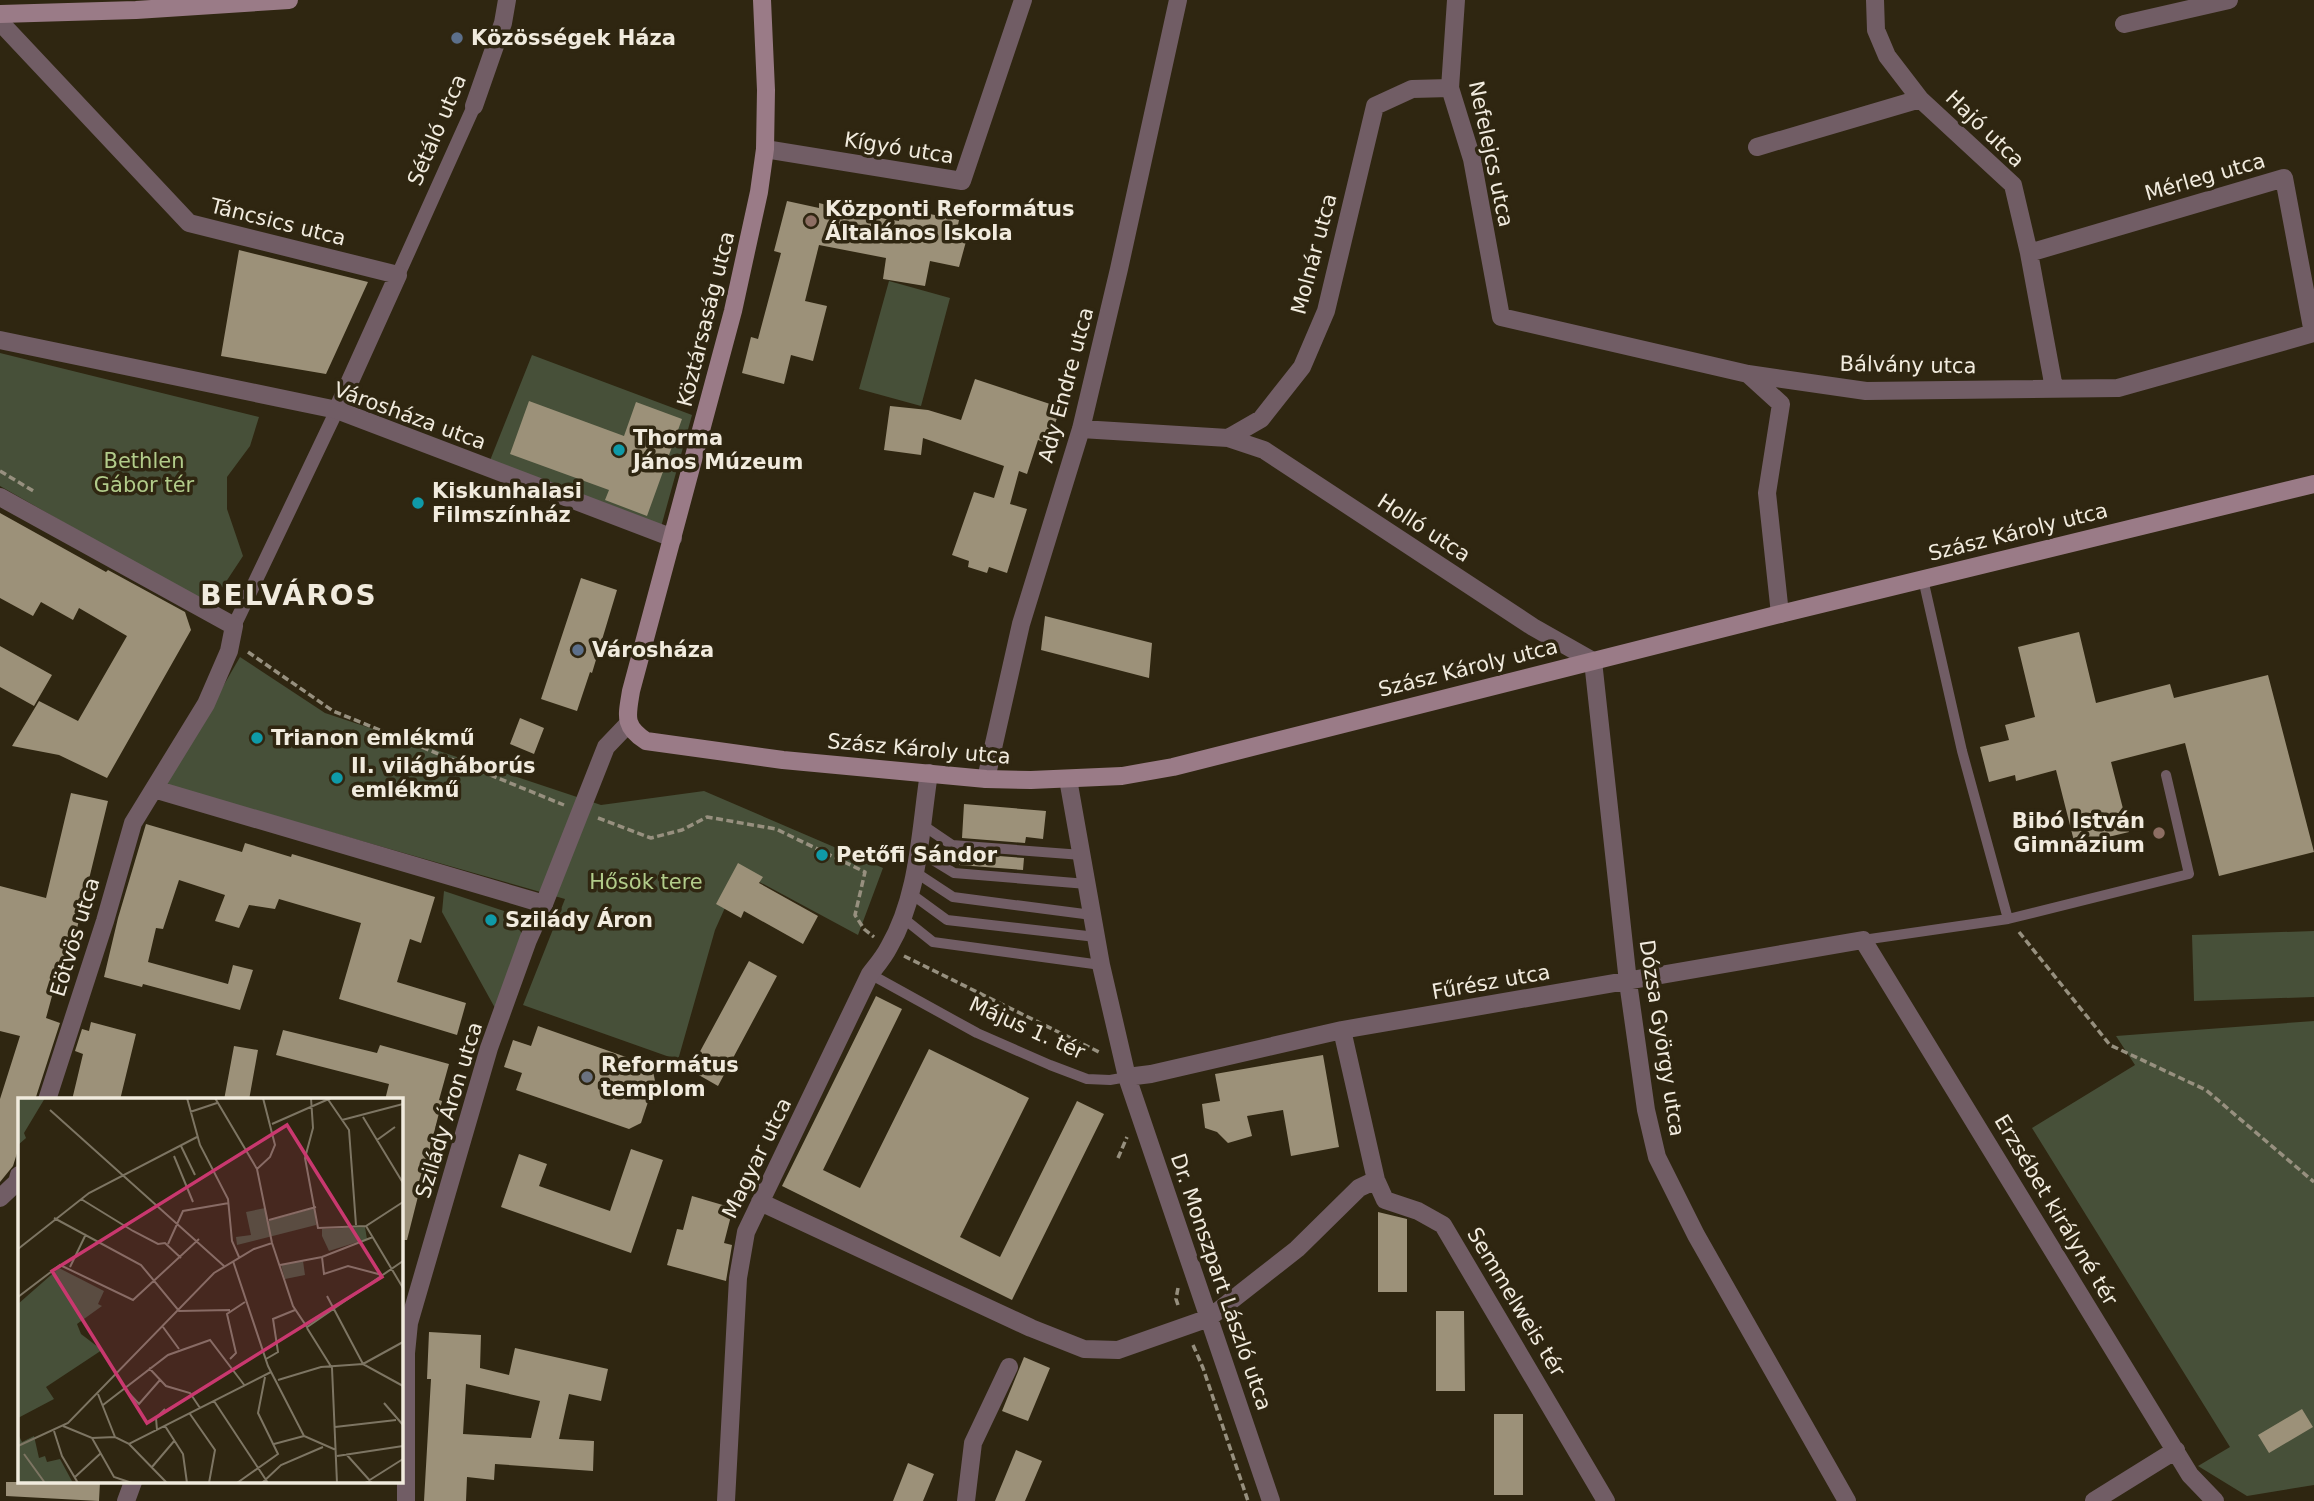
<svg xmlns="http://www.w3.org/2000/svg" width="2314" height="1501" font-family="'DejaVu Sans',sans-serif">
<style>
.green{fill:#475039}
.building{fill:#9c9179;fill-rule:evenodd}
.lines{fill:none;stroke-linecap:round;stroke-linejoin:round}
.path{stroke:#97907f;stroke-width:3.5;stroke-dasharray:7 3.5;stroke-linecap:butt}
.service{stroke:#715d65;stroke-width:10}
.pedestrian{stroke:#715d65;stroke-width:14}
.minor{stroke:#715d65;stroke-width:18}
.tertiary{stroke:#715d65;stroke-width:18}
.secondary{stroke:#9a7b87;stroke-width:18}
.service-dot{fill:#5c6f8a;stroke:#2f2611;stroke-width:2.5}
.education-dot{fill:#8d6e63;stroke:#2f2611;stroke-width:2.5}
.culture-dot{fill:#0f9aa8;stroke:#2f2611;stroke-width:2.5}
.worship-dot{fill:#6b7280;stroke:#2f2611;stroke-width:2.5}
.labels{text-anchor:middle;stroke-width:7;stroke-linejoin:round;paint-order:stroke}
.poi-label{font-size:21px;font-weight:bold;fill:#f1ebde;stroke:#2f2611;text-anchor:start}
.street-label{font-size:21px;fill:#f1ebde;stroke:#2f2611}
.park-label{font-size:21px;fill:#b2cc8a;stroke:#2f2611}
.district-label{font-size:28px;font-weight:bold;letter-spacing:2px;fill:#f1ebde;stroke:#2f2611}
.inset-road{fill:none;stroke:#7d7563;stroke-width:2}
.view{fill:#c9386f;fill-opacity:0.15;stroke:#c9386f;stroke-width:3.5}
.inset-edge{fill:none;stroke:#f1ebde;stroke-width:3.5}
</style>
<rect width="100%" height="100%" fill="#2f2611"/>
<path class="green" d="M 889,281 L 950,298 L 921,406 L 859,389 Z
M 0,353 L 259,417 L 250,446 L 227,477 L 227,509 L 243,556 L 210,606 L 0,486 Z
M 532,355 L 692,415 L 661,527 L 489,463 Z
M 240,657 L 325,713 L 601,805 L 704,791 L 883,868 L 858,935 L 741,872 L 715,930 L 678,1060 L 523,1005 L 565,899 L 166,785 Z
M 444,891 L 510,913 L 522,934 L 495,1008 L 442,912 Z
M 2314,931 L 2314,997 L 2194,1001 L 2192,935 Z
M 2314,1021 L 2314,1485 L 2247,1496 L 2198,1466 L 2230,1447 L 2032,1128 L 2135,1065 L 2116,1036 Z"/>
<path class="building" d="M 787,201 L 819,208 L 819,203 L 839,208 L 838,211 L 899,221 L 901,208 L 959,220 L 958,225 L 970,227 L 959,267 L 930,261 L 925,286 L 883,279 L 886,258 L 819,245 L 805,301 L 827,306 L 813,361 L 791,355 L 784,384 L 742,373 L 751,337 L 758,339 L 781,253 L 774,251 Z
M 239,250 L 368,282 L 326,374 L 221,356 Z
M 975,379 L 1050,404 L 1048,411 L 1058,415 L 1048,444 L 1038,440 L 1027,474 L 1019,471 L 1010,504 L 1027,509 L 1007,573 L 989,567 L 987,573 L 968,567 L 969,561 L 952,555 L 974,492 L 994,498 L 1004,466 L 923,438 L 921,455 L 884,450 L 890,406 L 928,410 L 961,420 Z
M 529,401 L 624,436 L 636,402 L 682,419 L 647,516 L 605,500 L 609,490 L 510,454 Z
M 0,513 L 106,572 L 108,570 L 185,612 L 191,630 L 107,778 L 59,755 L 12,746 L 39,701 L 78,721 L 127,636 L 79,608 L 73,620 L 41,602 L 33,616 L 0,598 Z
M 581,578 L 617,590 L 592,673 L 590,672 L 577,711 L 541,699 Z
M 1045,616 L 1152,643 L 1149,678 L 1041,650 Z
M 2079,632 L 2096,703 L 2170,684 L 2174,698 L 2268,675 L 2314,852 L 2219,876 L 2185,743 L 2111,762 L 2129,832 L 2075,845 L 2056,770 L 2016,781 L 2015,775 L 1989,782 L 1980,747 L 2009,740 L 2005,725 L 2035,717 L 2018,647 Z
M 0,646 L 52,675 L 34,706 L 0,687 Z
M 520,718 L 544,728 L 534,754 L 510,744 Z
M 71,793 L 108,801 L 63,986 L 55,985 L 46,1018 L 60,1023 L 35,1100 L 19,1100 L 19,1147 L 13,1166 L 0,1182 L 0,1099 L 20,1036 L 0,1031 L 0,886 L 46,898 Z
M 964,804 L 1046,811 L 1043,839 L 1026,837 L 1025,843 L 962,838 Z
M 146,824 L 242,852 L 245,843 L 291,857 L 292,854 L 435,897 L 421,943 L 410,939 L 397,982 L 466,1003 L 457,1035 L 339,999 L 361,923 L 279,899 L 275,909 L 249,905 L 239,928 L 215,921 L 225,895 L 179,880 L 163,929 L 156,928 L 148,962 L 228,984 L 233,965 L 253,970 L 240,1010 L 143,984 L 142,987 L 104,977 L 118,918 Z
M 960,853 L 1024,858 L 1023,870 L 959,865 Z
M 738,863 L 763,877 L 759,883 L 818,916 L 803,944 L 744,911 L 741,918 L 716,904 Z
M 749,961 L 777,976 L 718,1086 L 690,1070 Z
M 876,996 L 902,1009 L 823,1170 L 860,1188 L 929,1049 L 1029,1098 L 960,1237 L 1000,1257 L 1077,1101 L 1104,1114 L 1012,1300 L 782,1186 Z
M 91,1022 L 136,1034 L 120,1100 L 72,1100 L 83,1054 L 75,1051 L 82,1029 L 89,1031 Z
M 538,1026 L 643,1063 L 642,1067 L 653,1071 L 655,1081 L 641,1123 L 629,1129 L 516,1090 L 522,1073 L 504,1067 L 513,1040 L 531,1046 Z
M 283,1030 L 377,1053 L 380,1045 L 449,1064 L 439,1100 L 442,1101 L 407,1240 L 401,1240 L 401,1100 L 385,1100 L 389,1084 L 276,1055 Z
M 234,1046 L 258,1050 L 249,1100 L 224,1100 Z
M 1323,1055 L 1339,1147 L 1291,1156 L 1283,1110 L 1247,1116 L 1252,1136 L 1228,1143 L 1217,1132 L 1205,1128 L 1202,1104 L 1220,1101 L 1215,1074 Z
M 631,1149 L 663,1160 L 631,1253 L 501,1207 L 519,1154 L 547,1164 L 539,1186 L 610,1211 Z
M 692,1196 L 733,1208 L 724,1243 L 732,1245 L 726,1281 L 667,1265 L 677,1229 L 683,1230 Z
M 1378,1212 L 1407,1219 L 1407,1292 L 1378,1292 Z
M 1436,1311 L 1464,1311 L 1465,1391 L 1436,1391 Z
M 429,1332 L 481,1335 L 480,1368 L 509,1375 L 515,1348 L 608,1369 L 601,1401 L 569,1394 L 559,1439 L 594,1441 L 593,1471 L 495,1464 L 494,1480 L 467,1477 L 466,1501 L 424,1501 L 431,1379 L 427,1379 ZM 466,1384 L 540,1401 L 531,1438 L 463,1434 Z
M 1024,1357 L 1050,1368 L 1028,1421 L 1002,1411 Z
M 2302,1409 L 2313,1427 L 2269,1453 L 2258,1435 Z
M 1494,1414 L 1523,1414 L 1523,1495 L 1494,1495 Z
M 1016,1450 L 1042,1461 L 1025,1501 L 995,1501 Z
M 908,1463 L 934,1474 L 923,1501 L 893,1501 Z
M 6,1482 L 100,1482 L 99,1501 L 6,1496 Z"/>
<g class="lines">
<path class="path" d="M 0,471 L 35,492
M 248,652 L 333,711 L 564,805
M 598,818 L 651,838 L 682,830 L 707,817 L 776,829 L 865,872 L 855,915 L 864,929 L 874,937
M 2019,932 L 2110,1045 L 2206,1090 L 2314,1182
M 904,956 L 1101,1053
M 1118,1158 L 1127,1137
M 1178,1288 L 1176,1299 L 1179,1308
M 1193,1345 L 1203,1368 L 1248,1501"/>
<path class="service" d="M 1923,579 L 1962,751 L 2008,919 L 2189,874 L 2166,775
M 921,824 L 952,845 L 1082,855
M 918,851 L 954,873 L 1087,884
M 915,872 L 953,897 L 1092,915
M 910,893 L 947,920 L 1096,937
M 903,918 L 933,942 L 1101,965
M 1863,940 L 2008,919
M 870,974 L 977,1033 L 1050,1065 L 1087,1079 L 1110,1080 L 1127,1077"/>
<path class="pedestrian" d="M 398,275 L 474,106
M 234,626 L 337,410"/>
<path class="minor" d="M 1456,0 L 1450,88 L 1472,159 L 1501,317 L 1748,374 L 1866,391 L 2118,388 L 2314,333
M 1875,0 L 1876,30 L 1887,56 L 1920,99 L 2013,185 L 2029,253 L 2054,388
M 0,22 L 189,223 L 398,275 L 337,410
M 2124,24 L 2229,0
M 474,106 L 503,23 L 507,0
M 1757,147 L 1920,99
M 765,149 L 962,181 L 1023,0
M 2029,253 L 2284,178 L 2313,333
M 0,340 L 337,410 L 673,538
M 1748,374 L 1781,404 L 1767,493 L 1780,614
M 1081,429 L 1228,438 L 1261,419 L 1302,367 L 1326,311 L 1375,106 L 1412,89 L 1450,88
M 1228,438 L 1264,450 L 1533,627 L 1593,661 L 1628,982 L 1646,1110 L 1657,1157 L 1696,1235 L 1847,1501
M 0,497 L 234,626 L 229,651 L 206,704 L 133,823 L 105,921 L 47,1100
M 986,779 L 1021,624 L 1081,429 L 1119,269 L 1178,0
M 1068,779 L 1101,965 L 1127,1077 L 1271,1501
M 154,789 L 544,904
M 1342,1030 L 1376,1180 L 1385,1200 L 1418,1211 L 1443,1225 L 1606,1501
M 1127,1077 L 1151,1074 L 1342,1030 L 1863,940 L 2190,1475 L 2215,1501
M 0,1198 L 17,1182 L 19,1175
M 760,1202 L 1031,1328 L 1084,1349 L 1118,1350 L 1209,1318 L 1297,1249 L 1359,1188 L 1376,1180
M 126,1501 L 133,1482
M 726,1501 L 738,1278 L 746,1232 L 870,974 C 877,965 884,957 889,947 C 919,896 920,831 929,773
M 966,1501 L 973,1443 L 1009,1367
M 2094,1501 L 2176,1450"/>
<path class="tertiary" d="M 406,1501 L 406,1353 L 409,1323 L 489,1048 L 528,940 L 544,904 L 606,747 L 628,724"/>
<path class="secondary" d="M 762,0 L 766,90 L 765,149 L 759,192 L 733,311 L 631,691 C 627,716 623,726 646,741 L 783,760 L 986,779 L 1031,780 L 1122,776 L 1173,767 L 1780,614 L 2314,484
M 0,14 L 136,10 L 289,0"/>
</g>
<g class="service-dot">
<circle cx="457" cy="38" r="7"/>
<circle cx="578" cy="650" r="7"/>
</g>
<g class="education-dot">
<circle cx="811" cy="221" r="7"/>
<circle cx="2159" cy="833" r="7"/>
</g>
<g class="culture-dot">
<circle cx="619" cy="450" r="7"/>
<circle cx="418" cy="503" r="7"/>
<circle cx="257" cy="738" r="7"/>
<circle cx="337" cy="778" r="7"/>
<circle cx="822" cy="855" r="7"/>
<circle cx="491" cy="920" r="7"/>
</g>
<circle class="worship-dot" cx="587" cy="1077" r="7"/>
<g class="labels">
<g class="poi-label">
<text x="471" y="45">Közösségek Háza</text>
<text x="825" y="216">Központi Református<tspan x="825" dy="24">Általános Iskola</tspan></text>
<text x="633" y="445">Thorma<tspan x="633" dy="24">János Múzeum</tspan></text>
<text x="432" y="498">Kiskunhalasi<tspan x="432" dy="24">Filmszínház</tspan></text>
<text x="592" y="657">Városháza</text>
<text x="271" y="745">Trianon emlékmű</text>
<text x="351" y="773">II. világháborús<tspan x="351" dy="24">emlékmű</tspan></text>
<text x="2145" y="828" text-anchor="end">Bibó István<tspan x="2145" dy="24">Gimnázium</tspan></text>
<text x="836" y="862">Petőfi Sándor</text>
<text x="505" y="927">Szilády Áron</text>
<text x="601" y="1072">Református<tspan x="601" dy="24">templom</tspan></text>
</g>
<g class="street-label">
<text transform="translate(1985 129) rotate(44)" y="7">Hajó utca</text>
<text transform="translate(437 130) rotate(-67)" y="7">Sétáló utca</text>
<text transform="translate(899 148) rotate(9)" y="7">Kígyó utca</text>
<text transform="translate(1491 154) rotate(78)" y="7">Nefelejcs utca</text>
<text transform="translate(2205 177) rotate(-16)" y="7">Mérleg utca</text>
<text transform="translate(278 222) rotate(14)" y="7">Táncsics utca</text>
<text transform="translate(1314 254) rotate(-75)" y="7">Molnár utca</text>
<text transform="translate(706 319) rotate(-76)" y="7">Köztársaság utca</text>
<text transform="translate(1908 365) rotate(1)" y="7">Bálvány utca</text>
<text transform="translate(1066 385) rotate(-75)" y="7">Ady Endre utca</text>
<text transform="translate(410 416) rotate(20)" y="7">Városháza utca</text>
<text transform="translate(1424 528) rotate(33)" y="7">Holló utca</text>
<text transform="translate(2018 532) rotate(-14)" y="7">Szász Károly utca</text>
<text transform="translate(1468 668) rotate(-14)" y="7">Szász Károly utca</text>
<text transform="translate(919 749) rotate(5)" y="7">Szász Károly utca</text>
<text transform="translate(75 937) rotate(-73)" y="7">Eötvös utca</text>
<text transform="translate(1491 982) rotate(-10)" y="7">Fűrész utca</text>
<text transform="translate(1027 1028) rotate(24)" y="7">Május 1. tér</text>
<text transform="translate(1662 1038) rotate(81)" y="7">Dózsa György utca</text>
<text transform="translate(449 1110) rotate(-73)" y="7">Szilády Áron utca</text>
<text transform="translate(757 1158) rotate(-64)" y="7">Magyar utca</text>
<text transform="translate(2056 1210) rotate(59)" y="7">Erzsébet királyné tér</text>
<text transform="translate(1221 1282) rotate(71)" y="7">Dr. Monszpart László utca</text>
<text transform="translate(1516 1302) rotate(59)" y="7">Semmelweis tér</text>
</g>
<g class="park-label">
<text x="144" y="468">Bethlen<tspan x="144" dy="24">Gábor tér</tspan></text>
<text x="646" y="889">Hősök tere</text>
</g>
<g class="district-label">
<text x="289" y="605">BELVÁROS</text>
</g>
</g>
<g transform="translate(18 1098)">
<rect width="385" height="385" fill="#2f2611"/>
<path d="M 0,0 L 27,0 L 6,35 L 8,40 L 0,47 ZM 247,110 L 250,123 L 297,110 L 298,127 L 219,147 L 218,139 L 233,137 L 228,114 ZM 347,129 L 349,141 L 311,153 L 304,138 L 304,131 ZM 285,163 L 287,177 L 267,181 L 263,167 ZM 41,170 L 86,193 L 80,206 L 84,208 L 59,226 L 63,236 L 84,252 L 28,289 L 36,301 L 0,320 L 0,206 ZM 0,336 L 4,344 L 16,338 L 21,360 L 27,358 L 29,364 L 42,361 L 55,385 L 0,385 Z" fill="#475039"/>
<path class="inset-road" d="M 169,0 L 182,47 L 210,101 L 214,143 L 221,159M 197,0 L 239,71 L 254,145M 293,0 L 295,30 L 287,60 L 300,130 L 348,128 L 385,104M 309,0 L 331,32 L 338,127M 32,12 L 206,168M 172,14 L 199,5M 345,19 L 385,85M 324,22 L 385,6M 254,26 L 313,0M 359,42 L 377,29M 163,48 L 177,77M 156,58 L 175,104M 239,71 L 252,59 L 257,47 L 245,0M 63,101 L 115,133 L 140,146 L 147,145 L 163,160M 36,120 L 123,167 L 161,213 L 212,212M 251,122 L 298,109M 348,128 L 385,190M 150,146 L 165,113 L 211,105M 0,151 L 71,95 L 179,39M 304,159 L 306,176 L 330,168 L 364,177M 215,163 L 250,268 L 286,338 L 318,352M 262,167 L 304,159 L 355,139M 52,169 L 68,136M 309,198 L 345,266M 0,199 L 42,167 L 115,202 L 181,141M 145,229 L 161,251M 289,230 L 314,270 L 319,385M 212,261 L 218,255 L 209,216 L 227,204M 248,261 L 260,254 L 255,221 L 277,212M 345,266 L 385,244M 131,270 L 148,288 L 172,295 L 182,310M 260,282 L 303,269 L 345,266 L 385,288M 108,292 L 121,306 L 142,282M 80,296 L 97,339M 196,303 L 250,385M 366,305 L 385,327M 85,307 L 150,257 L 192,242 L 227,288M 172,316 L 197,352 L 191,385M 45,328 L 74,340 L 97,339 L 111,346 L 253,274M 147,328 L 165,356 L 169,385M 317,329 L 378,322M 139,332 L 138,320 L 147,311M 36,333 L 44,358 L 60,385M 74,340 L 96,379 L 114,385M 111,346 L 149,385M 256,346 L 286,338M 0,348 L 50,325 L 196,175 L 236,151 L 254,145 L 275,208 L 289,229 L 385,163M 6,356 L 27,385M 328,356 L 354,385M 319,358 L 385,348M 134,369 L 157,342M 57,379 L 83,355M 219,385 L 260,356 L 240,315 L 247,279M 244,385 L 263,367 L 305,349M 347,385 L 385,361"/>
<path class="view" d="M 269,27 L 364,179 L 129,325 L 34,173 Z"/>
<rect width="385" height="385" class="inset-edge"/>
</g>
</svg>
